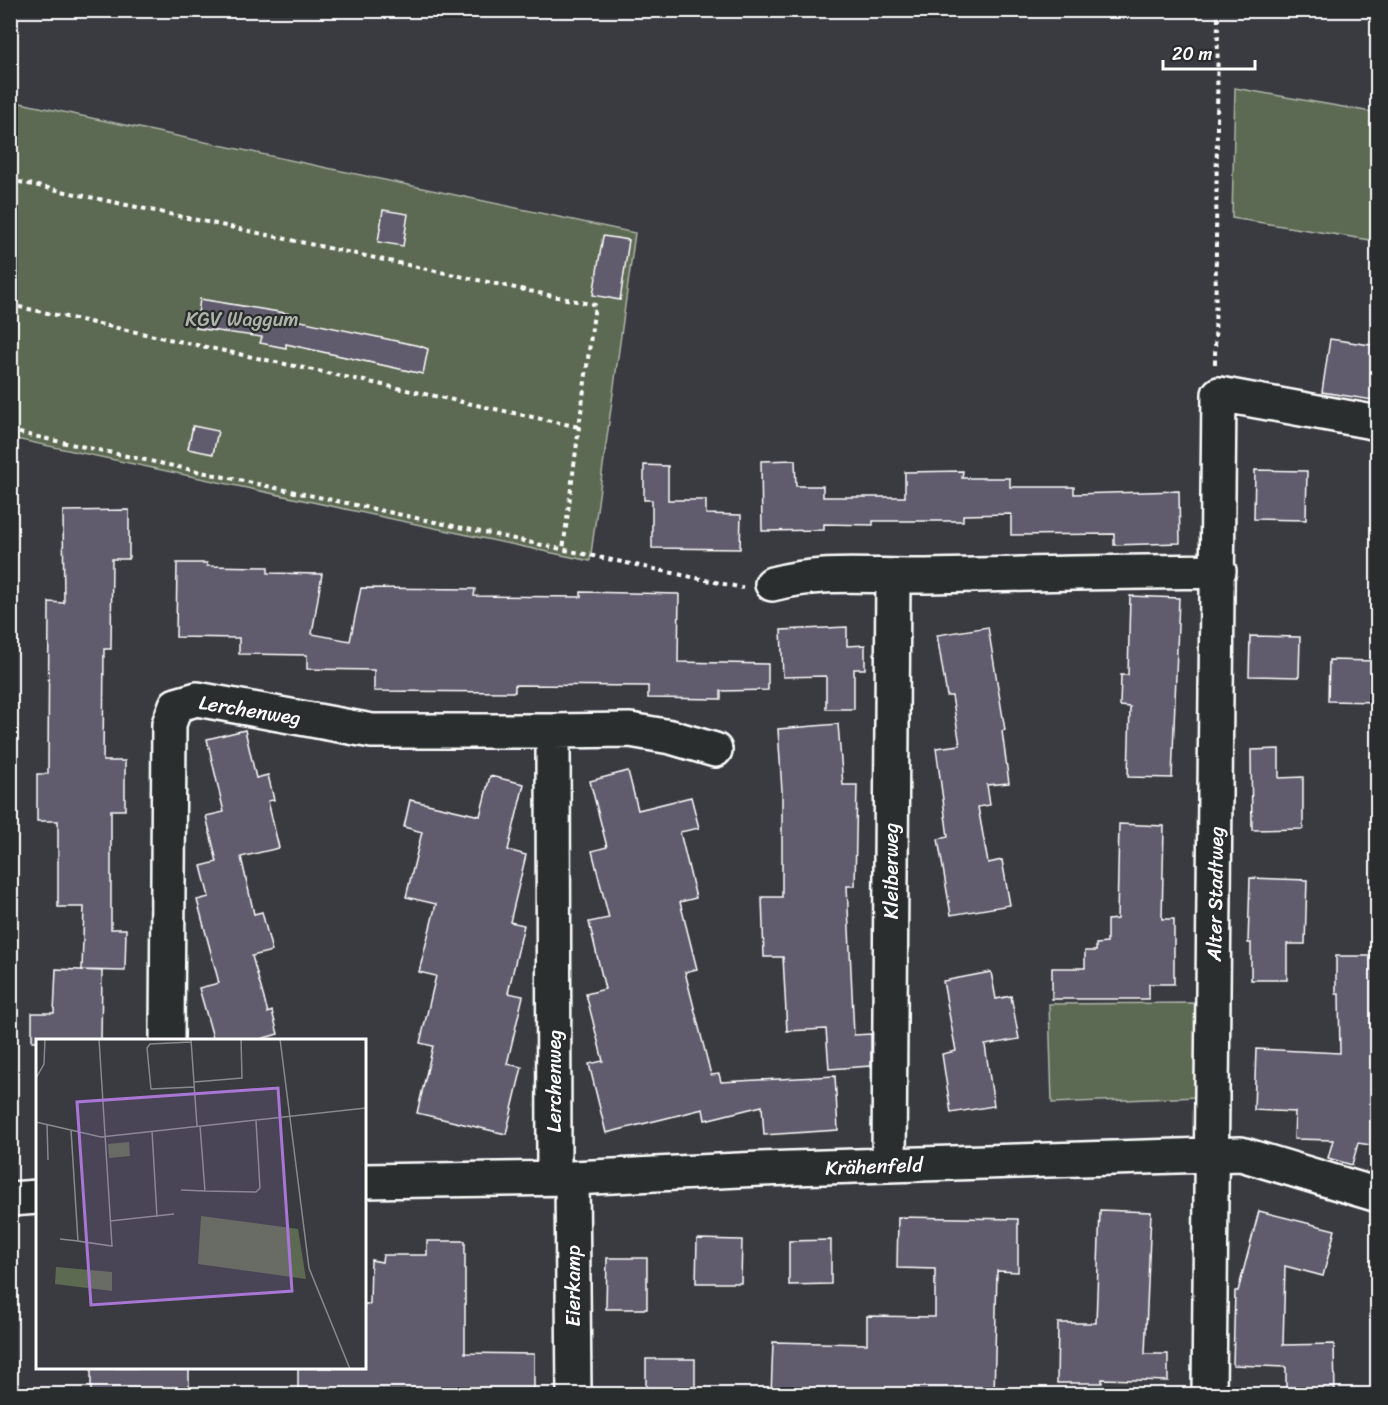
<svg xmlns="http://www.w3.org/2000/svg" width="1388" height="1405" font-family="Sriracha,sans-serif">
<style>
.green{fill:#5d6a52;stroke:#aeb4a8;stroke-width:1.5}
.building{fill:#615c6d;stroke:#fff;stroke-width:1.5}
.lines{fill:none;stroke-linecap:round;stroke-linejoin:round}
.minor-casing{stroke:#fff;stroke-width:38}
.path{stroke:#fff;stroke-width:4;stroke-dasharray:4.5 4.5;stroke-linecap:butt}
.minor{stroke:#2a2d2e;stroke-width:33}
.labels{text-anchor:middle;stroke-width:4.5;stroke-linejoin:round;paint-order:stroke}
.park-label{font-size:20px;fill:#aeb4a8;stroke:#2a2d2e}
.street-label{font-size:20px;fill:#fff;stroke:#2a2d2e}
.inset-road{fill:none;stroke:#89898d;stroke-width:1.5}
.view{fill:#a976d5;fill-opacity:0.15;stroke:#a976d5;stroke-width:3}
.inset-edge{fill:none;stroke:#fff;stroke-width:3}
</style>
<rect width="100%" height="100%" fill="#3a3b41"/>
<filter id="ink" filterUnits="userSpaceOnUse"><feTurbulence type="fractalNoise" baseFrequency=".0167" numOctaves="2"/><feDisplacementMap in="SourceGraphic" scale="12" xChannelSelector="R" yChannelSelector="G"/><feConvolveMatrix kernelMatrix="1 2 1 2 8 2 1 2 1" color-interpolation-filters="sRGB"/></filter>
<g filter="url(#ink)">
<path class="green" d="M 1235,88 L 1377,113 L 1377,241 L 1232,218 Z
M 11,101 L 635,233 L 590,561 L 11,438 Z
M 1198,1003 L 1198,1097 L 1052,1103 L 1049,1004 Z"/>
<path class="building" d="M 383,210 L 408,214 L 403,246 L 378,242 Z
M 603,236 L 629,240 L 620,300 L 593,295 Z
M 200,299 L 291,314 L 291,319 L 420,346 L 428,349 L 423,374 L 286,344 L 286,348 L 260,343 L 262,337 L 196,328 Z
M 1330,339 L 1377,346 L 1377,369 L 1373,400 L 1322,392 Z
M 193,426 L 218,431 L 213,454 L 188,449 Z
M 795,460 L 796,486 L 823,486 L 823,497 L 905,497 L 905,472 L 963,471 L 962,478 L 1010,478 L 1010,487 L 1074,487 L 1074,494 L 1179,491 L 1180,543 L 1114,545 L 1114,534 L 1011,535 L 1011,514 L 963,515 L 963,521 L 873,521 L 873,525 L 824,524 L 824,530 L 762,531 L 761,461 Z
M 644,465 L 668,466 L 668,500 L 706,500 L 706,514 L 741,515 L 740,549 L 652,548 L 652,500 L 644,500 Z
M 1255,470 L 1307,471 L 1306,520 L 1254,519 Z
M 129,510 L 129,559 L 112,559 L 111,649 L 104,649 L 103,761 L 125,761 L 125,810 L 111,810 L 111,929 L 126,929 L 125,971 L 82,970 L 84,907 L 58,907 L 58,821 L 37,821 L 37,774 L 48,774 L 49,602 L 64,603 L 63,511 Z
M 177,563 L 207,563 L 207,566 L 268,567 L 268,573 L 322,574 L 312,634 L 350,641 L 361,588 L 475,589 L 474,596 L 581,597 L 581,592 L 679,594 L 678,662 L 768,664 L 768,690 L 721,691 L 721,699 L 648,698 L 648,686 L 515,685 L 515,692 L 374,691 L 374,670 L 307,669 L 307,655 L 239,654 L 239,638 L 176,637 Z
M 1130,596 L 1179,598 L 1172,778 L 1128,777 L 1130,707 L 1120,706 L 1121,675 L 1128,675 Z
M 847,627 L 847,646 L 865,645 L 865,669 L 854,669 L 854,709 L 826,709 L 826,676 L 783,677 L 781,630 Z
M 988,627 L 1005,730 L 1002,731 L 1009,783 L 987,785 L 990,805 L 978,807 L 988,863 L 1002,860 L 1010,905 L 951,915 L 938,839 L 948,837 L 936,748 L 960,745 L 952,696 L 947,696 L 937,635 Z
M 1250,636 L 1300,637 L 1299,677 L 1249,676 Z
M 1329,660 L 1377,661 L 1377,702 L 1328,701 Z
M 838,724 L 843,785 L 857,785 L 855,886 L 847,886 L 854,1035 L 871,1034 L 871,1066 L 829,1069 L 826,1029 L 787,1031 L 783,957 L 764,957 L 762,897 L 782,897 L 782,791 L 778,729 Z
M 245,730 L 256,778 L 268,775 L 274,800 L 268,801 L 279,848 L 241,857 L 254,914 L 262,912 L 272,951 L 252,956 L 268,1013 L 272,1011 L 278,1034 L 254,1041 L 214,1041 L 199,988 L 219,983 L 197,900 L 209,897 L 201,866 L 217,862 L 206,816 L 224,812 L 207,739 Z
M 1279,749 L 1279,778 L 1303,777 L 1303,829 L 1252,830 L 1251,750 Z
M 628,771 L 638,810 L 691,797 L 699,828 L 680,832 L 696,898 L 680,902 L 697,969 L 685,972 L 711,1075 L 719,1074 L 721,1082 L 835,1076 L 838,1130 L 764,1135 L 762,1106 L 705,1120 L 703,1109 L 606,1133 L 589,1064 L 603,1061 L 586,994 L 605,989 L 589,922 L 609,918 L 592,851 L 607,847 L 590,781 Z
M 490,776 L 524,784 L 508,850 L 526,855 L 510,922 L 524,925 L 508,993 L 523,996 L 507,1064 L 522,1067 L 506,1134 L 417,1113 L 433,1046 L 420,1043 L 436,976 L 419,972 L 436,904 L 406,897 L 422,832 L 404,827 L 410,800 L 480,816 Z
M 1119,824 L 1164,826 L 1162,919 L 1174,919 L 1174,984 L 1149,984 L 1149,999 L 1052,999 L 1052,968 L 1085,968 L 1085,951 L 1096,951 L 1096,944 L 1107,943 L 1107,920 L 1117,919 Z
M 1250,878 L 1307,880 L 1305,944 L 1287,944 L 1287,980 L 1251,980 L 1251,943 L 1248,943 Z
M 1336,956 L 1377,956 L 1377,1146 L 1358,1143 L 1352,1165 L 1328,1158 L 1333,1140 L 1294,1139 L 1295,1112 L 1254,1110 L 1256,1049 L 1340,1053 L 1339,994 L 1336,994 Z
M 56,969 L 102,971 L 101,1041 L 32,1041 L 32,1013 L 54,1013 Z
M 991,972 L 996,999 L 1011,996 L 1019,1039 L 985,1045 L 994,1106 L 951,1113 L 942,1054 L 956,1051 L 943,981 Z
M 1100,1210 L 1151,1212 L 1145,1354 L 1168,1354 L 1168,1381 L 1102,1379 L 1102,1383 L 1057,1383 L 1058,1323 L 1096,1323 Z
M 1259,1211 L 1335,1230 L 1323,1276 L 1285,1266 L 1283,1345 L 1334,1344 L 1335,1395 L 1286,1395 L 1286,1367 L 1233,1365 L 1235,1291 L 1238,1291 Z
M 898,1217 L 1018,1219 L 1018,1272 L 997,1271 L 994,1395 L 771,1395 L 773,1342 L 867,1344 L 867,1316 L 935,1317 L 935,1269 L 897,1268 Z
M 697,1239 L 742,1240 L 741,1283 L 696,1283 Z
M 831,1240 L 831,1284 L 789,1285 L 789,1241 Z
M 427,1241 L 465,1241 L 465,1353 L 534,1354 L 534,1395 L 298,1395 L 298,1368 L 364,1368 L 364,1304 L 370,1304 L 371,1260 L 382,1262 L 383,1255 L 427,1255 Z
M 607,1258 L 647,1258 L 647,1309 L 606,1309 Z
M 646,1359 L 695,1359 L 695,1395 L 646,1395 Z
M 91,1368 L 189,1368 L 189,1395 L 91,1395 Z"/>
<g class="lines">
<g class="minor-casing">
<path id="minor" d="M 772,584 C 824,570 872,577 926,576 C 1024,574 1121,572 1219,571
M 553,731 L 630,730 L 671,737 L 715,750
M 167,1040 L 169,724 L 176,705 L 197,699 L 372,731 L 553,731 L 554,1178
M 889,1165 L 893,576
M 572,1178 L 574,1394
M 364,1181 L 572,1178 L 760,1169 L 1241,1154 L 1378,1195
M 10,1199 L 38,1197
M 1209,1394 L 1219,394 L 1378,423"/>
</g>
<path class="path" d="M 10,180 L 595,305 L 563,550
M 10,305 L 579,427
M 1215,364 L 1218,10
M 10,431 L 743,588"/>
<use href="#minor" class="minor"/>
</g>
</g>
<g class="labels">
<g class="park-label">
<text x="242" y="326">KGV Waggum</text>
</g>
<g class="street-label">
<text transform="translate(250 710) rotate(9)" y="7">Lerchenweg</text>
<text transform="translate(891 871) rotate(-90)" y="7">Kleiberweg</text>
<text transform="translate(1215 894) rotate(-89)" y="7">Alter Stadtweg</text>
<text transform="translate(554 1081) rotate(-90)" y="7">Lerchenweg</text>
<text transform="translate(874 1166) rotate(-2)" y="7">Krähenfeld</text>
<text transform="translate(573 1286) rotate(-90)" y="7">Eierkamp</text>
</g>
</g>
<g transform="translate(36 1039)">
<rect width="330" height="330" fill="#3a3b41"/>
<path d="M 93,103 L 94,117 L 73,119 L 72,105 ZM 165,177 L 262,190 L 270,240 L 162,225 ZM 20,228 L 76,233 L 76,252 L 19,245 Z" fill="#5d6a52"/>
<path class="inset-road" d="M 244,0 L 273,229 L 314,330M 155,1 L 161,87M 155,3 L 114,5 L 111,9 L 115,50 L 158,48M 0,39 L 8,25 L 9,0M 158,43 L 206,39 L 205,0M 0,83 L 65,98 L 330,69M 11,85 L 12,121M 164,87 L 169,152 L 220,153 L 224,149 L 220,82M 35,91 L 42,202 L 76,207 L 63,0M 116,92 L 121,178M 145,151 L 169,152M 74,182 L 138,175M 24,200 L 42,202"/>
<path class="view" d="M 242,49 L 256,252 L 55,266 L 41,63 Z"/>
<rect width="330" height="330" class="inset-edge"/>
</g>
<rect width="1388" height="1405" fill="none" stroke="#2a2d2e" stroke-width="36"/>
<rect x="18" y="18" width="1352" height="1369" fill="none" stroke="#fff" stroke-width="2" filter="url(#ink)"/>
<path d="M1163 60v9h92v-9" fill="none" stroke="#ffffff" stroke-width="3"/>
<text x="1172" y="60" font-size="18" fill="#ffffff" stroke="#2a2d2e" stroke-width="4.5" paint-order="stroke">20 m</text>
</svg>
